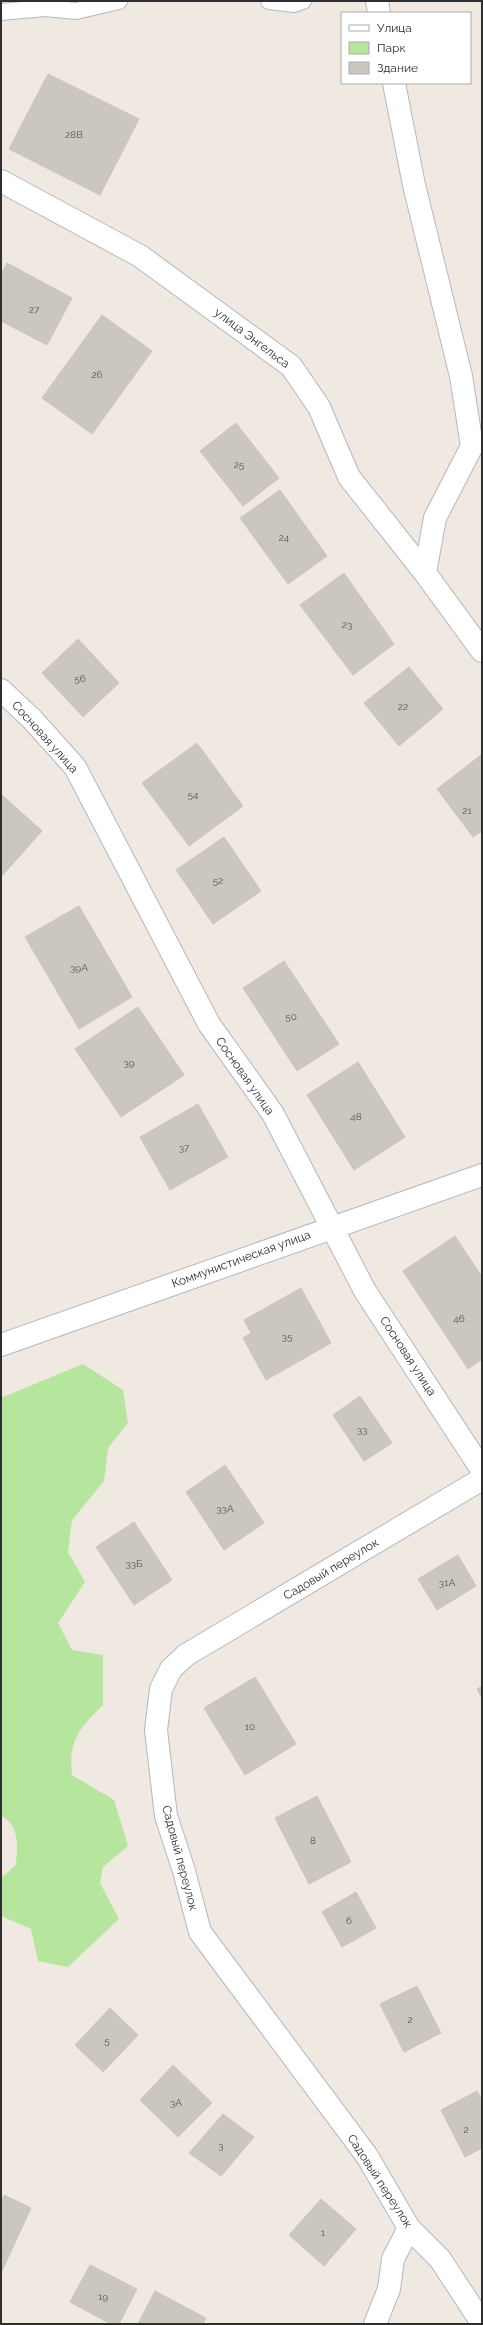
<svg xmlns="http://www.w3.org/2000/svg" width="483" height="2325" font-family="Raleway,sans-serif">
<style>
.green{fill:#b6e59e}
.building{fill:#cbc7bf;stroke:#cbc5ba}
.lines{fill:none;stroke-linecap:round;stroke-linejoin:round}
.service-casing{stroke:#b4b7c1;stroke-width:18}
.minor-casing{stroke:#b4b7c1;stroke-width:24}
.tertiary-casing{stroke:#b4b7c1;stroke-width:24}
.service{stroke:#fff;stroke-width:16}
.minor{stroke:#fff;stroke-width:22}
.tertiary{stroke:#fff;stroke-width:22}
.labels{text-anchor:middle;stroke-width:3;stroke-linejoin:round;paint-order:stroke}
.number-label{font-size:10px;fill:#555452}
.street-label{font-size:12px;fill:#2e2e2e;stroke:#fff}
</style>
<rect width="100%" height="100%" fill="#efe9e1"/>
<path class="green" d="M 83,1364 L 123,1390 L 128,1423 L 108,1448 L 104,1481 L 72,1520 L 68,1552 L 85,1582 L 58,1623 L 72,1650 L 103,1655 L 103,1705 C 80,1728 68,1740 72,1775 L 114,1800 L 128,1846 L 103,1867 L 100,1883 L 119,1919 L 68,1967 L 38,1961 L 31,1929 L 1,1916 L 1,1878 L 16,1865 C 17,1847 21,1826 1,1816 L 1,1398 Z"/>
<path class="building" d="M 48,74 L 139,119 L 100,195 L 9,149 Z
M 7,263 L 72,298 L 47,345 L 1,321 L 1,274 Z
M 102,315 L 152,351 L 92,434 L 42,398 Z
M 236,423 L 279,478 L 243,506 L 200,451 Z
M 280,490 L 327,556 L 288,584 L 240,518 Z
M 344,573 L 394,644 L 353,675 L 300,605 Z
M 78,639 L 119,683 L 83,717 L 42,673 Z
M 409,667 L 443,709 L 399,746 L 364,703 Z
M 197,743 L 243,806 L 189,846 L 142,783 Z
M 481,755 L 482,831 L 473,837 L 437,789 Z
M 1,794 L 42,831 L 1,877 Z
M 224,837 L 261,891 L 213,924 L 176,870 Z
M 79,906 L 132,997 L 79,1029 L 25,937 Z
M 284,961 L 339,1044 L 297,1071 L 243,988 Z
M 138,1007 L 184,1075 L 121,1117 L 75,1049 Z
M 358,1062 L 405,1137 L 354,1170 L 307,1095 Z
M 198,1104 L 228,1157 L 170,1190 L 140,1137 Z
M 455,1236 L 482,1277 L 482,1359 L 468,1369 L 403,1271 Z
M 301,1288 L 331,1343 L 266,1380 L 243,1338 L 251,1333 L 244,1320 Z
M 360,1396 L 392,1443 L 364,1461 L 333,1415 Z
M 225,1465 L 264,1523 L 224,1550 L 186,1492 Z
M 134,1522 L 172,1580 L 134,1605 L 96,1547 Z
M 458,1555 L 476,1586 L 437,1610 L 418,1579 Z
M 255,1677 L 296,1744 L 245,1775 L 204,1708 Z
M 482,1686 L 482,1698 L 477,1689 Z
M 317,1796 L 351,1862 L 309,1884 L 275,1818 Z
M 356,1892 L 376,1928 L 342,1947 L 322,1912 Z
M 417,1986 L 441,2033 L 404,2052 L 380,2004 Z
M 110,2008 L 138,2035 L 103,2072 L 75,2045 Z
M 173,2065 L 212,2103 L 178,2137 L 140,2100 Z
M 477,2091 L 482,2100 L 482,2148 L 465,2157 L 441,2110 Z
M 223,2114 L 254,2137 L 221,2176 L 189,2153 Z
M 4,2195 L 31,2208 L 2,2271 L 1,2203 Z
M 321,2199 L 356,2229 L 324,2266 L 289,2235 Z
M 90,2265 L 137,2289 L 119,2324 L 111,2324 L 70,2302 Z
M 155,2291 L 206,2318 L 203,2324 L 138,2324 Z"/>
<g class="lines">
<g class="service-casing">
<path id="service" d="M 269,1 L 294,4 L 303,1
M 1,12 L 45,8 L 76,11 L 119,1"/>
</g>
<g class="minor-casing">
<path id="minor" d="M 377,1 L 379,13
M 394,83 L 414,185 L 461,376 L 472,446 L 435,518 L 425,573
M 1,181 L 140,256 L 291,366 L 319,407 L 349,477 L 425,573 L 482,651
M 1,690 L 32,719 L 75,767 L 209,1024 L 273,1114 L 365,1291 L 482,1470
M 482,1479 L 186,1655 L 171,1669 L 161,1689 L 156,1730 L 166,1816 L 184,1871 L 200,1932 L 367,2156 L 409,2228 L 440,2259 L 482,2323
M 375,2324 L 389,2289 L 393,2259 L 409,2228"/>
</g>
<g class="tertiary-casing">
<path id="tertiary" d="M 1,1345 L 482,1175"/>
</g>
<use href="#service" class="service"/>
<use href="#minor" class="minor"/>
<use href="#tertiary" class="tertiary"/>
</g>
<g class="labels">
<g class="number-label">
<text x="74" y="138">28В</text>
<text x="34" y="313">27</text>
<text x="97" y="378">26</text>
<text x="239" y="468">25</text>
<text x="284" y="541">24</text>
<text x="347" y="628">23</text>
<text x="80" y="682">56</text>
<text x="403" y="710">22</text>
<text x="193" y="798">54</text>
<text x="467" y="814">21</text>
<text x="218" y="884">52</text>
<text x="79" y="971">39А</text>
<text x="291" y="1020">50</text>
<text x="129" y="1066">39</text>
<text x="356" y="1120">48</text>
<text x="184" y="1151">37</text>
<text x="459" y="1322">46</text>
<text x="287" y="1340">35</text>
<text x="362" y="1433">33</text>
<text x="225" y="1512">33А</text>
<text x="134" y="1567">33Б</text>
<text x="447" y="1586">31А</text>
<text x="250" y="1730">10</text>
<text x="313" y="1844">8</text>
<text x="349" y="1924">6</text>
<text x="410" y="2023">2</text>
<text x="107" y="2044">5</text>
<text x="176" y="2106">3А</text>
<text x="466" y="2133">2</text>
<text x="221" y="2149">3</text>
<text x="323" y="2236">1</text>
<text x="103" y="2300">19</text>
</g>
<g class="street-label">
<text transform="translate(252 338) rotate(37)" y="4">улица Энгельса</text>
<text transform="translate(45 737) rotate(48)" y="4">Сосновая улица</text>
<text transform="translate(245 1076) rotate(55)" y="4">Сосновая улица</text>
<text transform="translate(241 1259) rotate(-20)" y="4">Коммунистическая улица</text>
<text transform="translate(408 1356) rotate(57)" y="4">Сосновая улица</text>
<text transform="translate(331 1569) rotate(-31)" y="4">Садовый переулок</text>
<text transform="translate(180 1858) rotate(75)" y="4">Садовый переулок</text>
<text transform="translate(380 2181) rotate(57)" y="4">Садовый переулок</text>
</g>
</g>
<rect width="483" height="2325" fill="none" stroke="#2e2e2e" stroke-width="4"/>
<rect x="341" y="12" width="130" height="72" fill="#ffffff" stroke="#ababab"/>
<rect x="349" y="25" width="20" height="6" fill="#ffffff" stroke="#ababab"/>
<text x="377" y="32" font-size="12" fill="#2e2e2e">Улица</text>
<rect x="349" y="42" width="20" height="12" fill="#b6e59e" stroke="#ababab"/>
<text x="377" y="52" font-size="12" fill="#2e2e2e">Парк</text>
<rect x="349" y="62" width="20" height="12" fill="#cbc7bf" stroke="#ababab"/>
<text x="377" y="72" font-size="12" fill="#2e2e2e">Здание</text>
</svg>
